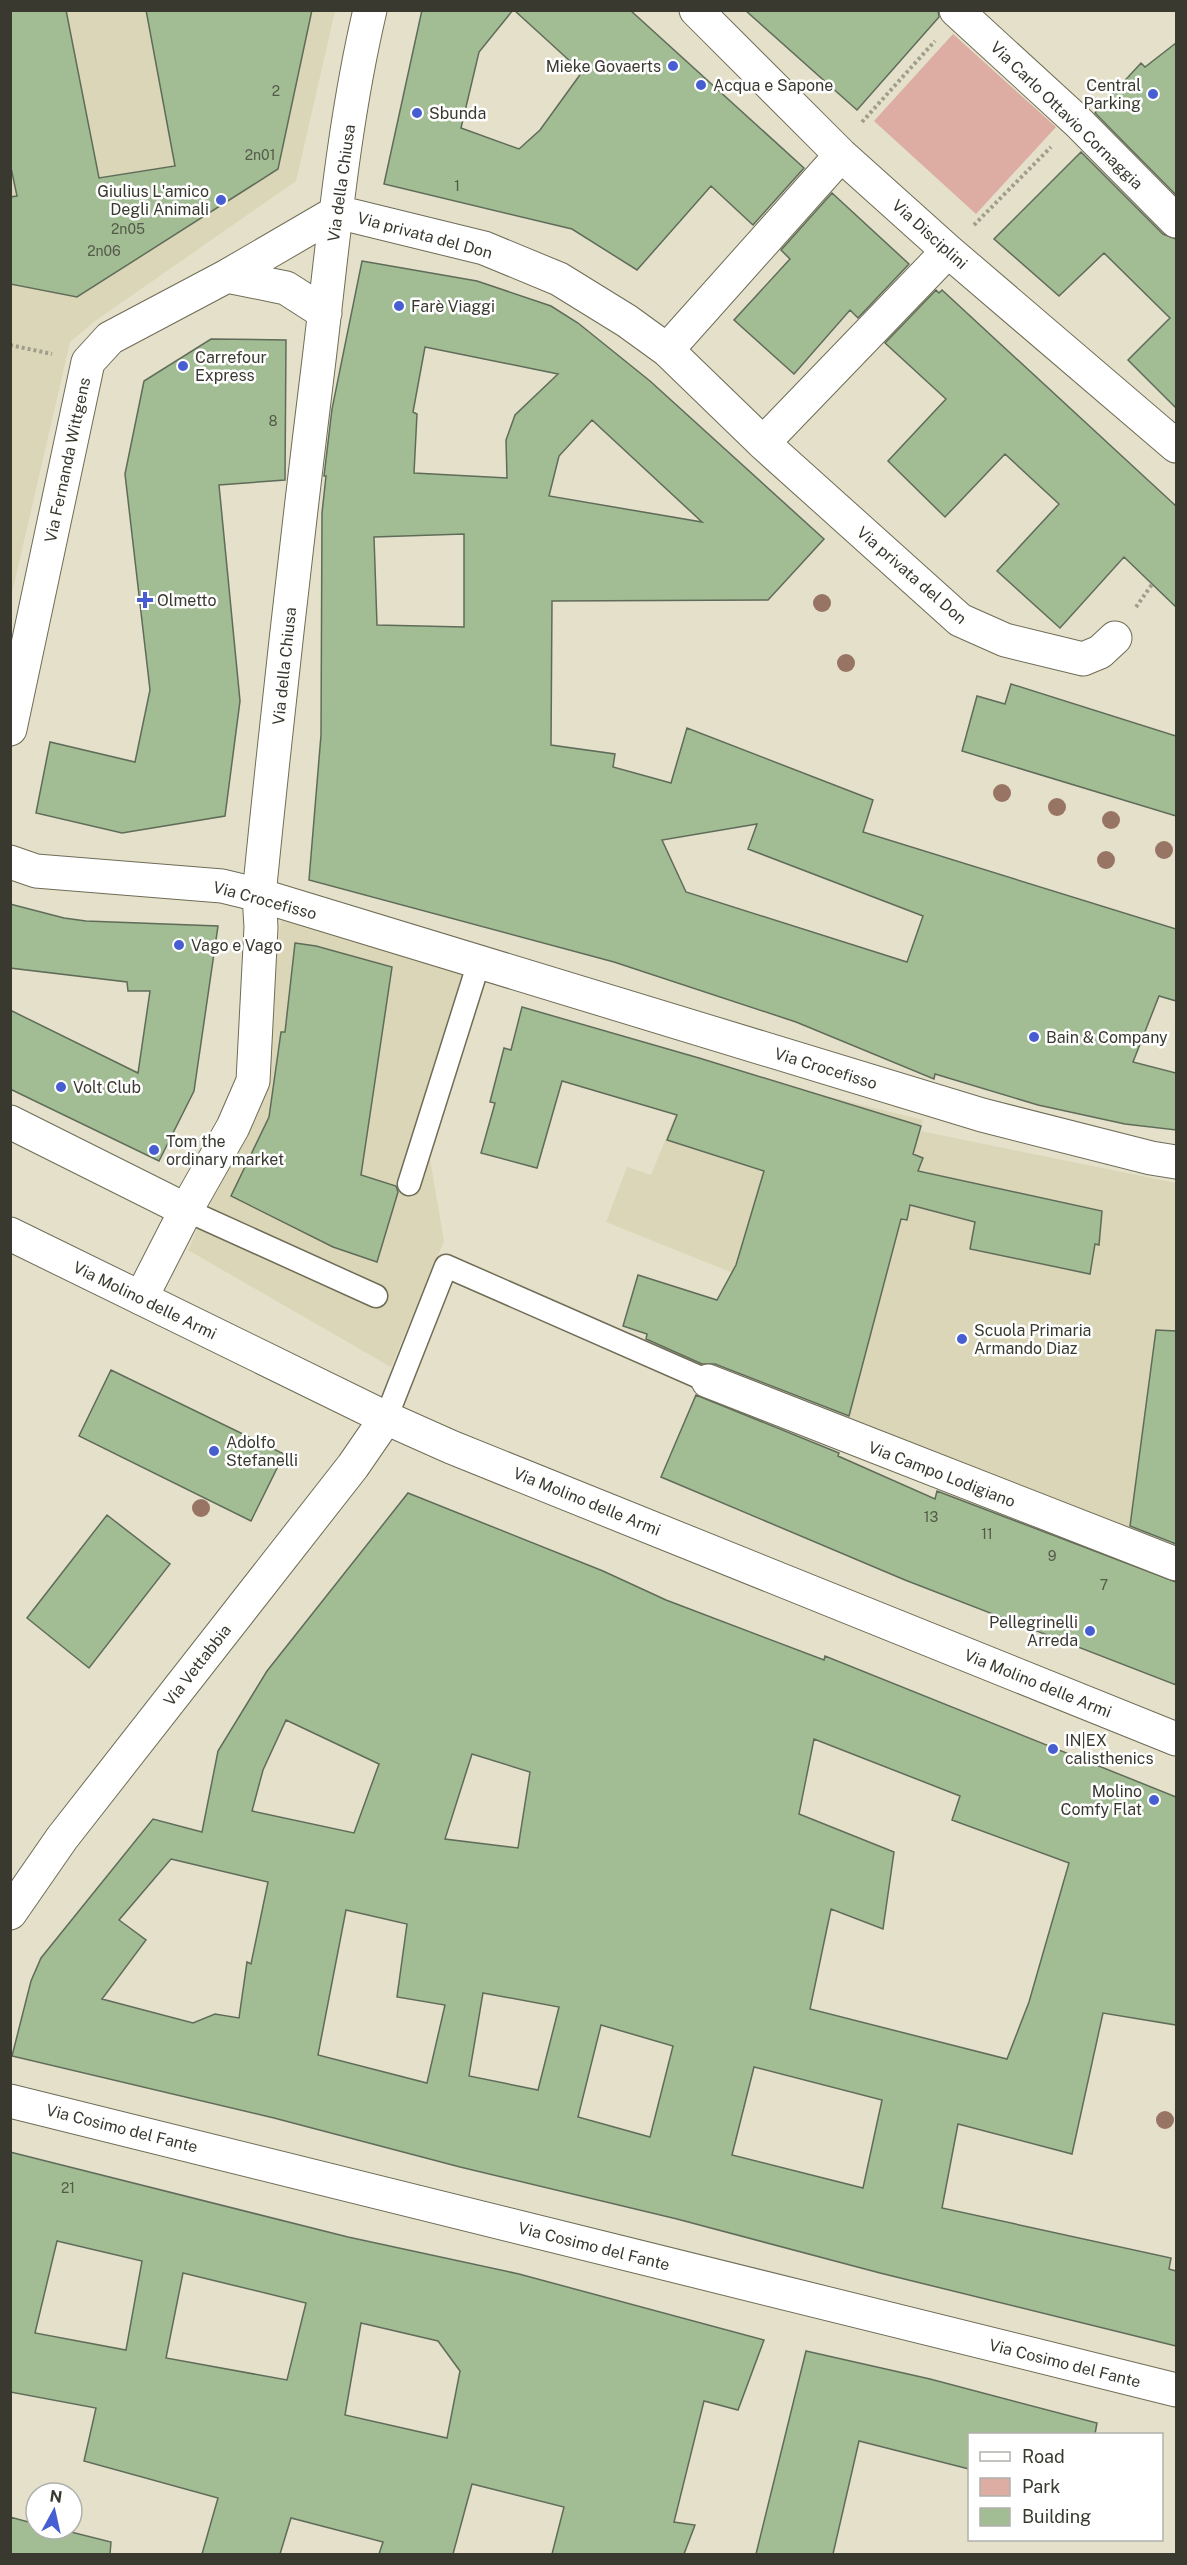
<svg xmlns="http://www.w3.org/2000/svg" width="1187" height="2565" font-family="'Public Sans',sans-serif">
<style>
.built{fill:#dad6b7}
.green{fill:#ddaca2}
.building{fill:#a2bc93;stroke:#606c5a;stroke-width:1.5;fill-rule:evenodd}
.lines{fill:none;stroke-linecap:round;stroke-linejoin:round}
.lane-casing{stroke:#6f6c57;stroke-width:25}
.street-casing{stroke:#6f6c57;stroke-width:35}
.secondary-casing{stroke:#6f6c57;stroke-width:35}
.path{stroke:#a09d8b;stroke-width:4;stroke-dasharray:3 3;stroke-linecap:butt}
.lane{stroke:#fff;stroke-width:22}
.street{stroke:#fff;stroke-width:33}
.secondary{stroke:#fff;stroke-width:33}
.tree{fill:#987464}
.poi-dot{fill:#475ed2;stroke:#fff;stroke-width:2}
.labels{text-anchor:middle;stroke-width:5;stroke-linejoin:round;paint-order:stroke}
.number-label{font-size:14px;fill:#545a49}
.poi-label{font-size:16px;fill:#3a3930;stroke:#fff;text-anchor:start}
.street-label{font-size:16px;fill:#3a3930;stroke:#fff}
</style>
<rect width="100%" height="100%" fill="#e4e0c9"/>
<path class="built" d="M 11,11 L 335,11 L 296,181 L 95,321 L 70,342 L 11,597 Z
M 282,913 L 466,968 L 423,1119 L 444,1241 L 391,1367 L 188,1250 L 260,1087 Z
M 699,1057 L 818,1094 L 923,1120 L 920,1131 L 1176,1183 L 1176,1552 L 735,1375 L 761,1304 L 733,1273 L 606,1222 L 627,1167 L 651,1175 Z"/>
<path class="green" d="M 953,34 L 1056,127 L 976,214 L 874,121 Z"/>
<path class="building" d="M 10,10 L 66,10 L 99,178 L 175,166 L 146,10 L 312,10 L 278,169 L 77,297 L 10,284 L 10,197 L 17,196 L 10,163 Z
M 422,10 L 513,10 L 479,52 L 461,128 L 519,149 L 540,130 L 582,72 L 514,10 L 630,10 L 804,168 L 753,225 L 711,186 L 637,270 L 572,229 L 384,184 Z
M 745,10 L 938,10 L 939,17 L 857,110 Z
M 1176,43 L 1176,195 L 1095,113 L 1141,63 L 1145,67 Z
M 1081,152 L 1163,234 L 1176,239 L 1176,408 L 1128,360 L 1170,318 L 1104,253 L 1059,296 L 994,239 Z
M 832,193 L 909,264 L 858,318 L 850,310 L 794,374 L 734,320 L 790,259 L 781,250 Z
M 362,261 L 477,281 L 551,306 L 578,323 L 650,381 L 824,539 L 768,600 L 552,601 L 551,745 L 615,754 L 613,767 L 671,783 L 687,728 L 873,800 L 863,832 L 1176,929 L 1176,1001 L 1159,996 L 1133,1062 L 1176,1073 L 1176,1130 L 1125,1124 L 1038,1105 L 935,1074 L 934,1079 L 796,1022 L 614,962 L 309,880 L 321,735 L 322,513 L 326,476 L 324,476 L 332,409 ZM 425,347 L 558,374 L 515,415 L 506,440 L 507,478 L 414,473 L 417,414 L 413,412 ZM 592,420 L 702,522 L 549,496 L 559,456 ZM 464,534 L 464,627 L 377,625 L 374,537 ZM 757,824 L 748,849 L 923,916 L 907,962 L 686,892 L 662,840 Z
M 936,290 L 939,293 L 942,290 L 1176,506 L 1176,607 L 1124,557 L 1060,628 L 997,571 L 1059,504 L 1005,454 L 945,517 L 888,461 L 946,399 L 885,343 Z
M 211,339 L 286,340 L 285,480 L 219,485 L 240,701 L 225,816 L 122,833 L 36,813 L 50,742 L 135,762 L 150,690 L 125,474 L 144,381 Z
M 1011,684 L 1176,736 L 1176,816 L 962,751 L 977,696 L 1005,704 Z
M 10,904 L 64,918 L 86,921 L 218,926 L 194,1091 L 159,1161 L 10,1089 L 10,1010 L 138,1073 L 150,991 L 128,991 L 127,982 L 10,968 Z
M 295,943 L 316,946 L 392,967 L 361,1175 L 396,1186 L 398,1192 L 377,1262 L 333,1247 L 231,1196 L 269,1117 L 281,1032 L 285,1032 Z
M 522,1007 L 699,1058 L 921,1126 L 913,1154 L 923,1158 L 918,1171 L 1102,1211 L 1099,1245 L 1095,1244 L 1090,1274 L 970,1249 L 975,1222 L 910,1205 L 907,1220 L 901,1219 L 849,1416 L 715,1364 L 702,1364 L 646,1339 L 647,1334 L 623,1326 L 638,1275 L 717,1300 L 736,1265 L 764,1171 L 667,1140 L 677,1115 L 562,1081 L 537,1168 L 481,1153 L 495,1103 L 490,1102 L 504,1048 L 511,1050 Z
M 1156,1330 L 1176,1331 L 1176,1544 L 1130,1526 Z
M 111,1370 L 284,1454 L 251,1521 L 79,1436 Z
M 696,1395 L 839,1453 L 838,1456 L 935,1499 L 937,1491 L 1176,1582 L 1176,1685 L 905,1580 L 661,1477 Z
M 408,1493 L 603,1571 L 666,1600 L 824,1660 L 825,1656 L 1176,1797 L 1176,2025 L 1103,2013 L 1072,2154 L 958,2124 L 942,2208 L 1171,2258 L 1169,2269 L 1176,2271 L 1176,2346 L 880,2273 L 677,2219 L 460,2167 L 274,2118 L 12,2056 L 31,1981 L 41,1958 L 153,1819 L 202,1832 L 218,1751 L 267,1671 ZM 286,1720 L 379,1764 L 354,1833 L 252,1811 L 263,1770 ZM 814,1739 L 960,1796 L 952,1820 L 1069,1863 L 1029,2002 L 1007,2059 L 810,2009 L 831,1909 L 883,1929 L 894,1852 L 799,1814 ZM 472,1754 L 530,1772 L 518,1848 L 445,1839 ZM 171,1859 L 268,1882 L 251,1964 L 247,1962 L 239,2018 L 215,2014 L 193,2023 L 102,1999 L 146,1940 L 119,1920 ZM 346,1910 L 407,1924 L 397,1997 L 445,2005 L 427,2083 L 318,2055 ZM 483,1993 L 559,2007 L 538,2090 L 469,2076 ZM 601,2025 L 673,2046 L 650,2137 L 578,2117 ZM 754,2067 L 882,2100 L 863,2188 L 732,2155 Z
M 107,1515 L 170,1564 L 89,1668 L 27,1618 Z
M 10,2152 L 348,2237 L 519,2274 L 764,2340 L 738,2410 L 704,2401 L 674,2522 L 695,2525 L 684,2554 L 552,2554 L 564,2507 L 472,2484 L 453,2554 L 379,2554 L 383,2542 L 291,2518 L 280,2554 L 202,2554 L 218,2498 L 84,2461 L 96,2408 L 10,2392 ZM 57,2241 L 142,2261 L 126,2350 L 35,2333 ZM 183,2273 L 306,2303 L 287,2380 L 166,2358 ZM 361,2323 L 438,2341 L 460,2371 L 447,2438 L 345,2415 Z
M 806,2351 L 930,2379 L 1097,2423 L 1095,2434 L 969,2434 L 969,2469 L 859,2441 L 833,2554 L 756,2554 Z
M 10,2517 L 36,2524 L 36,2529 L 59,2529 L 111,2542 L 110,2554 L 10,2554 Z"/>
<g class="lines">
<g class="lane-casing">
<path id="lane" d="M 409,1184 L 479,962
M 186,1210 L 376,1296
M 386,1418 L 446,1266 L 708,1381"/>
</g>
<g class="street-casing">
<path id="street" d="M 696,10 L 841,155 L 948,251 L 1176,446
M 956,10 L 1077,121 L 1176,221
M 337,212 L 484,248 L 559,279 L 627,321 L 667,350 L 763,443 L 960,620 L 1005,640 L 1083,659 L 1100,652 L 1115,638
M 227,276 L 286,288 L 325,313
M 667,350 L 841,155
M 763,443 L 948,251
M 10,729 L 88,362 L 110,338 L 227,276 L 337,212
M 10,862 L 36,871 L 222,886 L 259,895 L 982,1115 L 1151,1158 L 1176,1162
M 10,1122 L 186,1210
M 141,1298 L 186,1210 L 233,1127 L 253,1081 L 261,927 L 259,895 C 277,716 297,538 319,360 C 333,243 343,125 370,10
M 708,1381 L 1176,1564
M 10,1913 L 62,1838 L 353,1466 L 386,1418
M 10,2101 L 1176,2390"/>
</g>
<g class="secondary-casing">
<path id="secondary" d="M 10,1234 L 386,1418 L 451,1447 L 1176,1739"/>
</g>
<path class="path" d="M 862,122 L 935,41
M 974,225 L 1051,147
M 10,345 L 52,354
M 1136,607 L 1153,583"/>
<use href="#lane" class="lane"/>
<use href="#street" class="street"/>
<use href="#secondary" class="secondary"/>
</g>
<g class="tree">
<circle cx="822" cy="603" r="9"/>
<circle cx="846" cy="663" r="9"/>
<circle cx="1002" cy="793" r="9"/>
<circle cx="1057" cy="807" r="9"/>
<circle cx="1111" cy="820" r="9"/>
<circle cx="1164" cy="850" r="9"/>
<circle cx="1106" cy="860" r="9"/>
<circle cx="201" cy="1508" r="9"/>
<circle cx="1165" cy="2120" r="9"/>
</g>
<g class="poi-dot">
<circle cx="673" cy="66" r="6"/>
<circle cx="701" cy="85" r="6"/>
<circle cx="1153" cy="94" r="6"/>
<circle cx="417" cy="113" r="6"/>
<circle cx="221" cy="200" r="6"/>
<circle cx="399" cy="306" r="6"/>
<circle cx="183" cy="366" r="6"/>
<path d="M142 591h6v6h6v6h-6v6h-6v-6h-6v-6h6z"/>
<circle cx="179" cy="945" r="6"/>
<circle cx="1034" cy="1037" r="6"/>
<circle cx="61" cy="1087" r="6"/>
<circle cx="154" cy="1150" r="6"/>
<circle cx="962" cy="1339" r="6"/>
<circle cx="214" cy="1451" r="6"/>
<circle cx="1090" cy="1631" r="6"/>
<circle cx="1053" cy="1749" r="6"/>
<circle cx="1154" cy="1800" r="6"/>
</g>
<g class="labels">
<g class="number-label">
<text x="276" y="96">2</text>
<text x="260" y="160">2n01</text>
<text x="457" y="191">1</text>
<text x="128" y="234">2n05</text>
<text x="104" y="256">2n06</text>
<text x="273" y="426">8</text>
<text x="931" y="1522">13</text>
<text x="987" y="1539">11</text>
<text x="1052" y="1561">9</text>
<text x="1104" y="1590">7</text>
<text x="68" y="2193">21</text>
</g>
<g class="poi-label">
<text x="661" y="72" text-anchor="end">Mieke Govaerts</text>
<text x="713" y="91">Acqua e Sapone</text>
<text x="1141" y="91" text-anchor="end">Central<tspan x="1141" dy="18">Parking</tspan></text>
<text x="429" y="119">Sbunda</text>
<text x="209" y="197" text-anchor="end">Giulius L'amico<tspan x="209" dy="18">Degli Animali</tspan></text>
<text x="411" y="312">Farè Viaggi</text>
<text x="195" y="363">Carrefour<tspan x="195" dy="18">Express</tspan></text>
<text x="157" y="606">Olmetto</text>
<text x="191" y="951">Vago e Vago</text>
<text x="1046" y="1043">Bain &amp; Company</text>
<text x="73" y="1093">Volt Club</text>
<text x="166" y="1147">Tom the<tspan x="166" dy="18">ordinary market</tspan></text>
<text x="974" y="1336">Scuola Primaria<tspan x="974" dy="18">Armando Diaz</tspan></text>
<text x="226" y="1448">Adolfo<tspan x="226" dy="18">Stefanelli</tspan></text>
<text x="1078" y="1628" text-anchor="end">Pellegrinelli<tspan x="1078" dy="18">Arreda</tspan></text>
<text x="1065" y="1746">IN|EX<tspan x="1065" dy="18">calisthenics</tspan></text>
<text x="1142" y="1797" text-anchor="end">Molino<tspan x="1142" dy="18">Comfy Flat</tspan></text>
</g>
<g class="street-label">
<text transform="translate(1067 115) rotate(44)" y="6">Via Carlo Ottavio Cornaggia</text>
<text transform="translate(341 183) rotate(-82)" y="6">Via della Chiusa</text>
<text transform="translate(930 234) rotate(42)" y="6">Via Disciplini</text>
<text transform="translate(425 235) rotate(15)" y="6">Via privata del Don</text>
<text transform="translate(67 460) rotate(-78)" y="6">Via Fernanda Wittgens</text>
<text transform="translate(912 575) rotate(41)" y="6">Via privata del Don</text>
<text transform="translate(284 666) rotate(-84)" y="6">Via della Chiusa</text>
<text transform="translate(265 900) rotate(15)" y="6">Via Crocefisso</text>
<text transform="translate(826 1068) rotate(17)" y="6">Via Crocefisso</text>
<text transform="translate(145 1300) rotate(26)" y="6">Via Molino delle Armi</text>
<text transform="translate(942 1474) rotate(21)" y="6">Via Campo Lodigiano</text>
<text transform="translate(587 1501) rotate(22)" y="6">Via Molino delle Armi</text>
<text transform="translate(197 1665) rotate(-52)" y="6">Via Vettabbia</text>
<text transform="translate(1038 1683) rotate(22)" y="6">Via Molino delle Armi</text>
<text transform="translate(122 2128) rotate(14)" y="6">Via Cosimo del Fante</text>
<text transform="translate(594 2246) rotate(14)" y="6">Via Cosimo del Fante</text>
<text transform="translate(1065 2363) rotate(14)" y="6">Via Cosimo del Fante</text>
</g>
</g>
<rect width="1187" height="2565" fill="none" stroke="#3a3930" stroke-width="24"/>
<rect x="968" y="2433" width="195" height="108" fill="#ffffff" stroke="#b0b0ac" stroke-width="1.5"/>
<rect x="980" y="2452" width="30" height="9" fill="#ffffff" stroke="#b0b0ac" stroke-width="1.5"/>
<text x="1022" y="2463" font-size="18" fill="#3a3930">Road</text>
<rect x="980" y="2478" width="30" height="18" fill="#ddaca2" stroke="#b0b0ac" stroke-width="1.5"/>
<text x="1022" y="2493" font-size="18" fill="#3a3930">Park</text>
<rect x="980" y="2508" width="30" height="18" fill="#a2bc93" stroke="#b0b0ac" stroke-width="1.5"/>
<text x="1022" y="2523" font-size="18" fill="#3a3930">Building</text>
<g transform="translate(54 2511) rotate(8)"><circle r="28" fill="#ffffff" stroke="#b0b0ac" stroke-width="1.5"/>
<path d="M0-4.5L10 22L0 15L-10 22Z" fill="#475ed2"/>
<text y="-9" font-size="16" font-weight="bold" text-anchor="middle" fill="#3a3930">N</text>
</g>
</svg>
